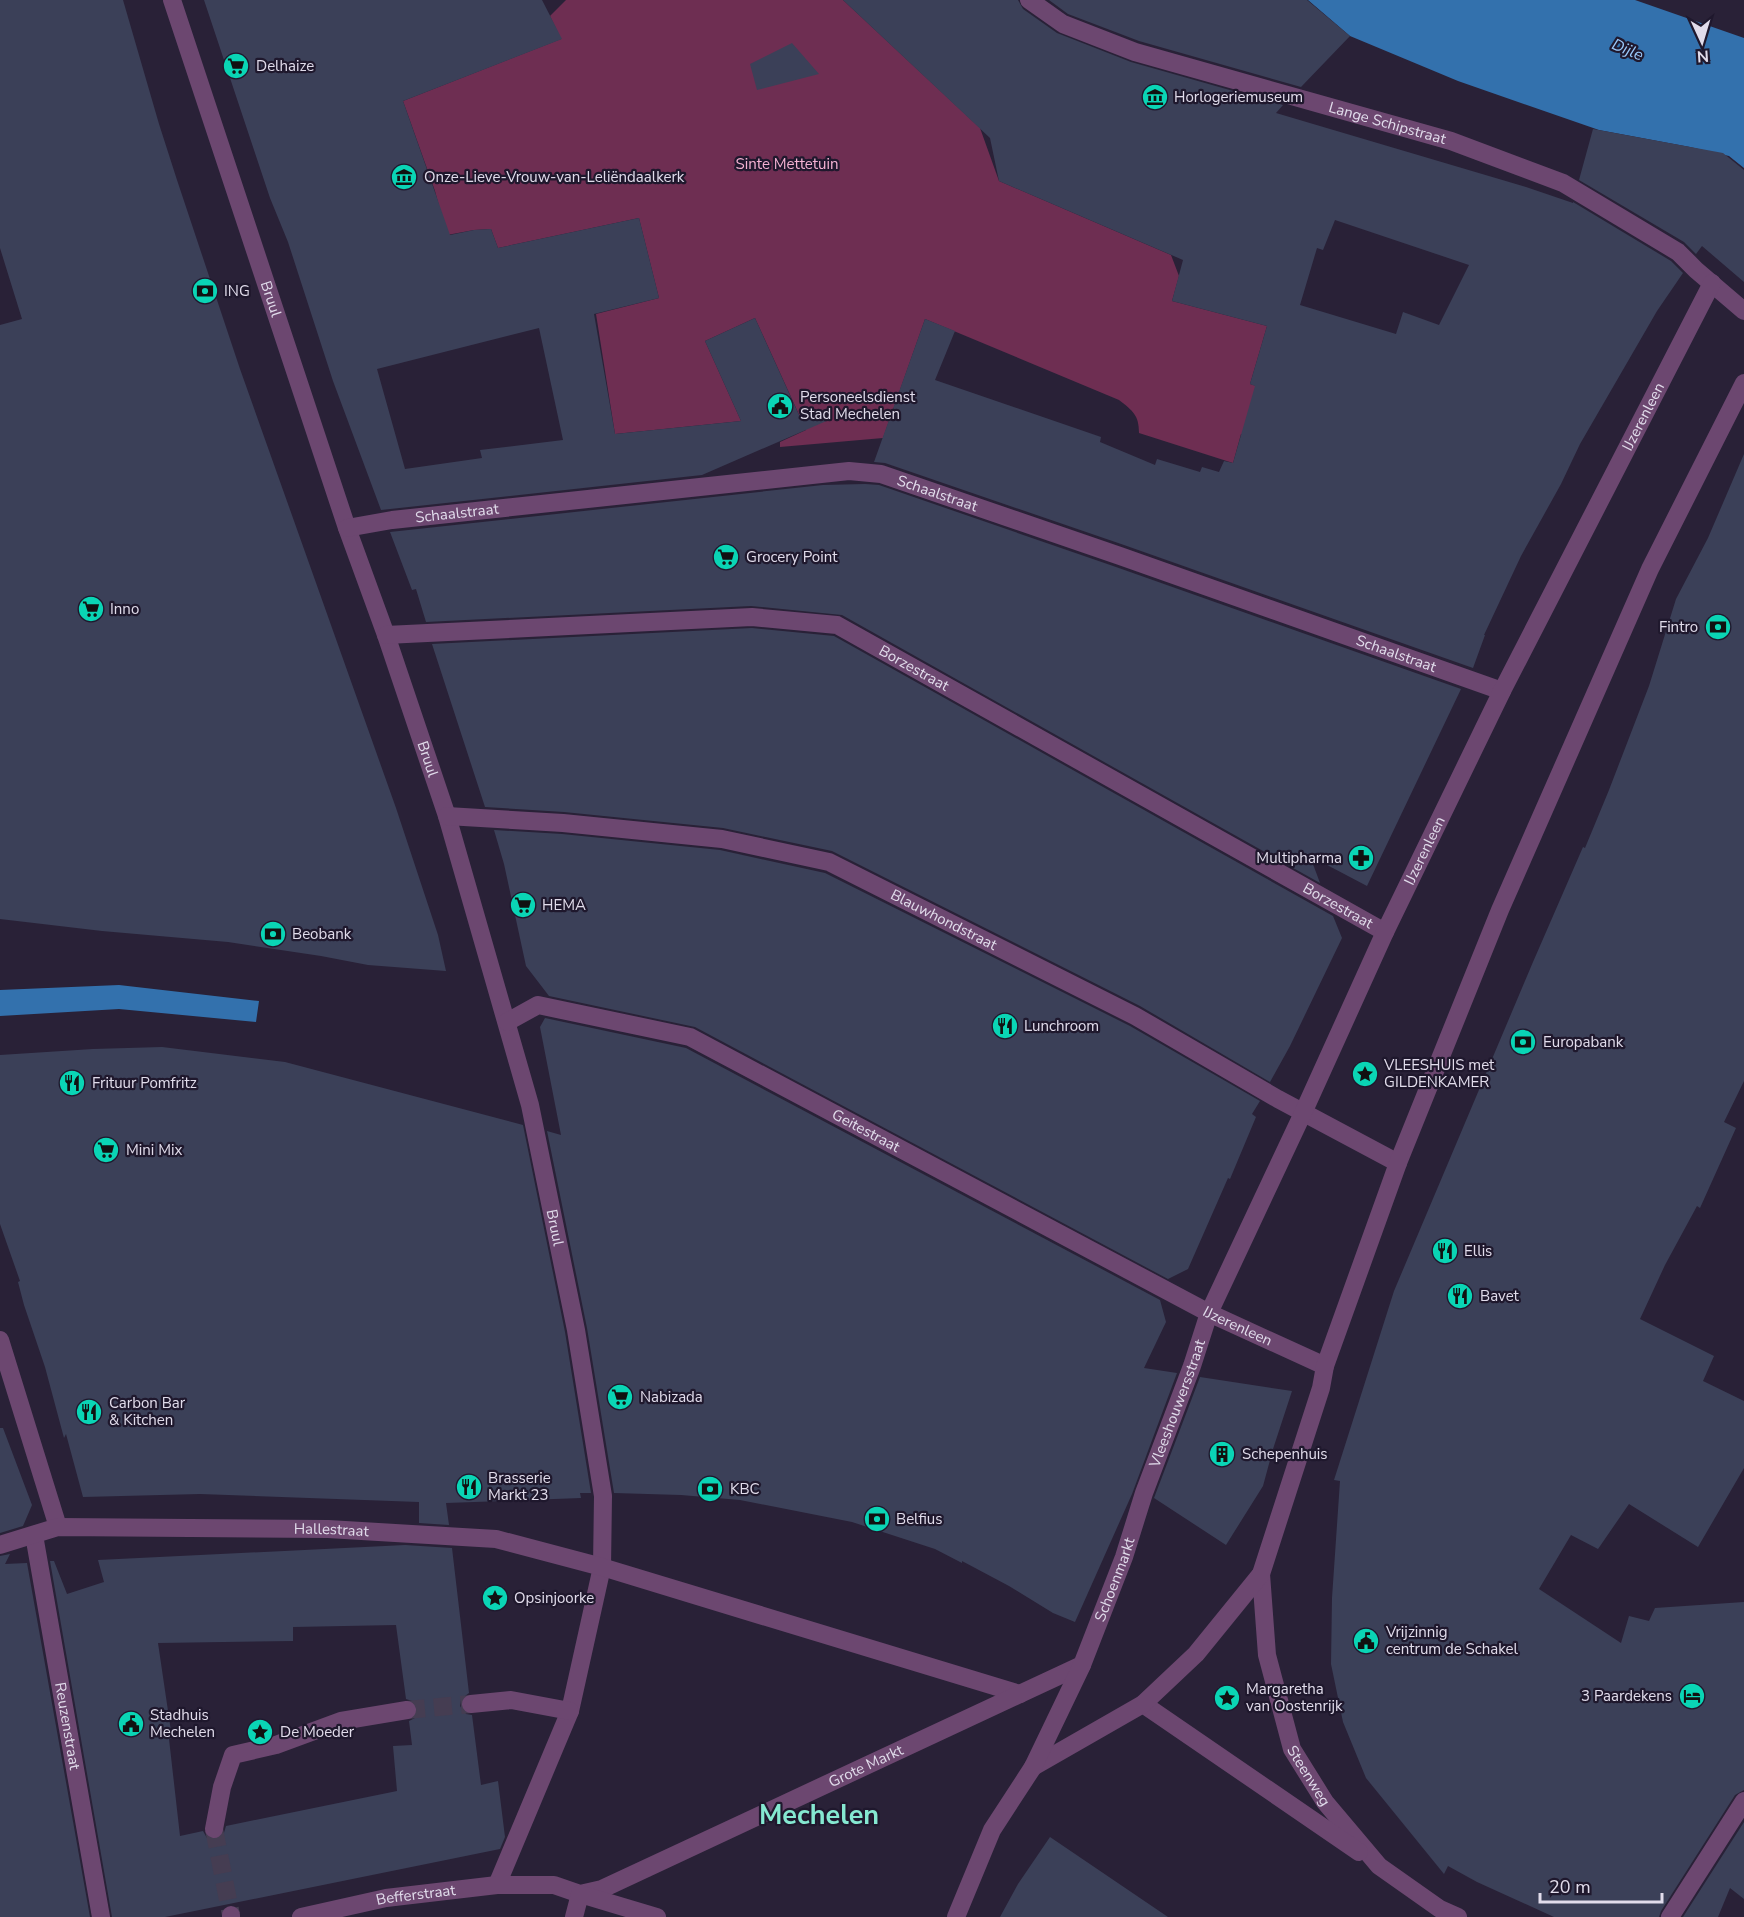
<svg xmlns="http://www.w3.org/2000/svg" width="1744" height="1917" font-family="'Nunito Sans',sans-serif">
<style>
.green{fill:#6e2e52}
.water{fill:#3371ad}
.building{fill:#3b4058;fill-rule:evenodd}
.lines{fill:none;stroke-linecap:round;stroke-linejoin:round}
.minor-tunnel{stroke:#453d52;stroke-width:18;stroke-dasharray:18 9;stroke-linecap:butt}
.minor{stroke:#6c4770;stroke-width:18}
.labels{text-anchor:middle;stroke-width:4.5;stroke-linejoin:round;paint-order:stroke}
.poi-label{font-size:15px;fill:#e1dceb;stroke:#1f182d;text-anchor:start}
.street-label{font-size:15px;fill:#e1dceb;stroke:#1f182d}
.park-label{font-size:15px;fill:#f4b2d3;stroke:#1f182d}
.water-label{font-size:16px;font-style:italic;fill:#9ac9fb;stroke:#1f182d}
.town-label{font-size:27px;font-weight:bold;fill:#85e8d1;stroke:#1f182d}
</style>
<rect width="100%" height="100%" fill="#292137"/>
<path class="green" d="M 566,0 L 843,0 L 980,128 L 999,181 L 1171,255 L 1179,276 L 1172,301 L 1267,326 L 1250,384 L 1276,392 L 1262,440 L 1241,434 L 1233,463 L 1139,433 C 1139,415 1133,411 1119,400 L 925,319 L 883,438 L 780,447 L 780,442 L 806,430 L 755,318 L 705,341 L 741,421 L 615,434 L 596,314 L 659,298 L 639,218 L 498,248 L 491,229 L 474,230 L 447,235 L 435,191 L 403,101 L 561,39 L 550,16 Z"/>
<path class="water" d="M 1308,0 L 1635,0 L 1744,38 L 1744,168 L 1729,156 L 1690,147 L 1599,130 L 1458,81 L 1350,36 Z
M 119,985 L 259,1001 L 256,1022 L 119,1009 L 0,1016 L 0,990 Z"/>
<path class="building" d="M 0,0 L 123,0 L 159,124 L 177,180 L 240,369 L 396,808 L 438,935 L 446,971 L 368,965 L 321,956 L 228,942 L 102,931 L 0,919 L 0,325 L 22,319 L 0,248 Z
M 204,0 L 542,0 L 562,39 L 403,101 L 450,235 L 474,230 L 491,229 L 498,248 L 639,218 L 659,298 L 594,314 L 615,434 L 741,421 L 705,341 L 755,318 L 799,415 L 830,412 L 831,419 L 702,475 L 381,510 L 333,381 L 288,242 L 270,198 ZM 539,328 L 563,440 L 480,450 L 482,458 L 405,469 L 377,369 Z
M 843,0 L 1018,0 L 1023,9 L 1057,33 L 1131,62 L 1283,105 L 1276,113 L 1526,187 L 1573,203 L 1573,202 L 1671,261 L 1683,273 L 1657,311 L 1580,444 L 1561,484 L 1521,556 L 1484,635 L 1485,635 L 1473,668 L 1124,545 L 885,463 L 874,462 L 925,319 L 955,331 L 935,380 L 1101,437 L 1100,442 L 1155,465 L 1157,459 L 1200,472 L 1202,467 L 1219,472 L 1224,461 L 1233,463 L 1255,386 L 1250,384 L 1267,326 L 1172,301 L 1183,260 L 999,181 L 990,138 ZM 1335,220 L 1469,265 L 1439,325 L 1403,312 L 1396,334 L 1300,305 L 1317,248 L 1323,250 Z
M 1049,0 L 1307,0 L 1350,36 L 1301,87 L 1139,41 L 1068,14 Z
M 792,43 L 819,74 L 757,90 L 750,64 Z
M 1593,129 L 1723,153 L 1744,170 L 1744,282 L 1702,246 L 1696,254 L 1684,242 L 1579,180 Z
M 1744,454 L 1744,1081 L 1724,1122 L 1736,1128 L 1700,1208 L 1697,1206 L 1665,1265 L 1640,1319 L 1714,1356 L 1703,1381 L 1744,1401 L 1744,1468 L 1698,1547 L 1629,1504 L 1598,1549 L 1571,1535 L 1539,1589 L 1621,1643 L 1629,1616 L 1649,1621 L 1655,1608 L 1744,1602 L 1744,1790 L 1735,1795 L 1661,1911 L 1659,1917 L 1554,1917 L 1477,1882 L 1448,1866 L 1444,1874 L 1366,1778 L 1343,1722 L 1331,1664 L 1332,1598 L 1340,1481 L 1334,1480 L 1394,1291 L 1533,962 L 1583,847 L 1585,848 L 1609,790 L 1649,686 L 1676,599 L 1708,538 Z
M 865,484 L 879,485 L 1116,567 L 1461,689 L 1367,886 L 1310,856 L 1320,883 L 842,615 L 751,606 L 426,622 L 416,589 L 412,590 L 390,532 L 823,485 Z
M 752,628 L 834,636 L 1333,916 L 1342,938 L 1290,1046 L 1270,1082 L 1140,1006 L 832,851 L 723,828 L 564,812 L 485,807 L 432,644 Z
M 494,830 L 562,834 L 720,850 L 825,873 L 1130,1026 L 1260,1101 L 1252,1114 L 1256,1117 L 1230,1179 L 1228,1178 L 1188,1269 L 1168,1279 L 695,1027 L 549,996 L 526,966 L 504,864 Z
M 545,1018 L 686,1048 L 1160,1300 L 1166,1322 L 1144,1368 L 1177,1373 L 1132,1494 L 1075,1622 L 1053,1613 L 1009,1586 L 962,1561 L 962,1563 L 935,1549 L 852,1522 L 740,1500 L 681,1495 L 614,1493 L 587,1328 L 547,1131 L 561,1135 L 540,1027 Z
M 162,1047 L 285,1062 L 523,1125 L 565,1332 L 591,1493 L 580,1493 L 581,1498 L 446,1503 L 449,1525 L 419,1523 L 419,1502 L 200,1494 L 83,1497 L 66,1434 L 64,1438 L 45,1367 L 24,1305 L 18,1282 L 20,1281 L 0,1224 L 0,1055 L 93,1049 Z
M 1200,1377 L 1292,1391 L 1273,1449 L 1263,1486 L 1226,1545 L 1154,1498 Z
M 0,1428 L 3,1428 L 32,1505 L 23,1526 L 0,1533 Z
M 405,1545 L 452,1548 L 469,1693 L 461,1699 L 460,1706 L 466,1714 L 472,1715 L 481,1785 L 498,1781 L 505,1837 L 500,1849 L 165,1917 L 112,1917 L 50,1561 L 54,1561 L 67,1594 L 104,1582 L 98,1560 ZM 396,1625 L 406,1699 L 415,1702 L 418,1709 L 415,1718 L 409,1721 L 412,1745 L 393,1746 L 397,1791 L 226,1826 L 223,1836 L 217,1840 L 207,1838 L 203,1831 L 180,1836 L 169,1739 L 172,1738 L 158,1643 L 293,1641 L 293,1627 Z
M 10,1554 L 5,1564 L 27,1563 L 90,1917 L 0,1917 L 0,1556 Z
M 1744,1822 L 1744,1899 L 1730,1888 L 1718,1917 L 1683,1917 Z
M 1050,1837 L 1168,1917 L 1000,1917 L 1018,1884 Z"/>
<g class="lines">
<path class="minor-tunnel" d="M 407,1710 L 471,1704
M 214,1829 L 231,1915"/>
<g class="minor">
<path id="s1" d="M 172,0 L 347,528 L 386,635 L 447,816 L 530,1105 L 576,1330 L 603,1496 L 602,1567 L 570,1711 L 497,1885"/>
<path id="s2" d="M 1029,0 L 1063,24 L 1135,52 L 1451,141 L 1563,183 L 1678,252 L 1696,270 L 1744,311"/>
<path id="s3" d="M 347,528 L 392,520 L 849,471 L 881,474 L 1120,556 L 1502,691"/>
<path id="s4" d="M 386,635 L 752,617 L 837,625 L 1385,932"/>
<path id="s5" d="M 447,816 L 563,823 L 722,839 L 829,862 L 1135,1016 L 1278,1099 L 1398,1163"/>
<path id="s6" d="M 507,1022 L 538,1005 L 690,1037 L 1209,1313 L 1325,1366"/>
<path d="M 0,1340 L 58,1527"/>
<path id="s7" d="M 34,1535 L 101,1917"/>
<path id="s8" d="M 0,1545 L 58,1527 L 328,1529 L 496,1539 L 602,1567 L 1020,1694"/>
<path id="s9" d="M 1261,1574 L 1267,1655 L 1292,1749 L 1325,1802 L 1379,1866 L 1440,1909 L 1458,1917"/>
<path d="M 471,1704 L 511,1700 L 570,1711"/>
<path d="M 1143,1704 L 1359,1852"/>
<path d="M 1033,1767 L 1143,1704 L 1196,1654 L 1261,1574 L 1321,1388 L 1325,1366 L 1398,1163 L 1500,910 L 1650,569 L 1744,383"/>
<path d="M 214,1829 L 222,1787 L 233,1755 L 276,1745 L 341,1721 L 407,1710"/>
<path d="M 231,1915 L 231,1917"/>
<path id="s10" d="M 301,1917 L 386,1898 L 497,1885 L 554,1885 L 580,1894 L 602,1889 L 1082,1665"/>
<path d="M 574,1917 L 580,1894 L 657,1917"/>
<path id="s11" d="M 956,1917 L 992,1830 L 1033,1767 L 1082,1665 L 1124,1557 L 1144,1493 L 1192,1366 L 1209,1313 L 1303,1113 L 1385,932 L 1502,691 L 1712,283"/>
<path d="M 1670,1917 L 1744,1801"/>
</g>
</g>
<defs>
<g id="supermarket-disc" transform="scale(1.35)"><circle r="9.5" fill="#0ad5b5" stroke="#1f182d"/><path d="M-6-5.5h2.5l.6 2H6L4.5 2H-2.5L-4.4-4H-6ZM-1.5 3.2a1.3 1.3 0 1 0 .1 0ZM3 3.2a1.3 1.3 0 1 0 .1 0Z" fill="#111"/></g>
<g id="museum-disc" transform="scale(1.35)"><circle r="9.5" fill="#0ad5b5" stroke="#1f182d"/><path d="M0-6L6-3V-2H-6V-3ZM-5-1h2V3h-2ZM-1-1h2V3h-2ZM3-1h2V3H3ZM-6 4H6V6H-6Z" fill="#111"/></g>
<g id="bank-disc" transform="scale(1.35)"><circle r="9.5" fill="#0ad5b5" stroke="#1f182d"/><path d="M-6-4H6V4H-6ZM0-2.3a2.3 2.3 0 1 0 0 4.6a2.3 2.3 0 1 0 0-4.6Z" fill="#111"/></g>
<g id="civic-disc" transform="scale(1.35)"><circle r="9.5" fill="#0ad5b5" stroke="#1f182d"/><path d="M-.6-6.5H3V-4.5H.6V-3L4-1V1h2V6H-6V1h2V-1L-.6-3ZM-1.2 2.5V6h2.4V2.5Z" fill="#111"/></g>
<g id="pharmacy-disc" transform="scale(1.35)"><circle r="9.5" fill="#0ad5b5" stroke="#1f182d"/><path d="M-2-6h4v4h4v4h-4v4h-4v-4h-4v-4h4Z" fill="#111"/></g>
<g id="restaurant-disc" transform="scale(1.35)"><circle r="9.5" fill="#0ad5b5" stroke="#1f182d"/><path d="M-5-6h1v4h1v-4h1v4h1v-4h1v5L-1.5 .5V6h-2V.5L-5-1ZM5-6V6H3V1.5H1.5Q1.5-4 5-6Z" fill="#111"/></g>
<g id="sight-disc" transform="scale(1.35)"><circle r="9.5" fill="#0ad5b5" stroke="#1f182d"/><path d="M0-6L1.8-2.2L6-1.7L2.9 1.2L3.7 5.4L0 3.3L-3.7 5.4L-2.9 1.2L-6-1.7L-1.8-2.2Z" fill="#111"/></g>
<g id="building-disc" transform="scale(1.35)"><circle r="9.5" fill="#0ad5b5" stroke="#1f182d"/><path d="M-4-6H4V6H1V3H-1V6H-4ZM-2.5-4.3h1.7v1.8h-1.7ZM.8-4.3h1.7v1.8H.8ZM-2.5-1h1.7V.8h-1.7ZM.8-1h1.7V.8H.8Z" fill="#111"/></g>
<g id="hotel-disc" transform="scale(1.35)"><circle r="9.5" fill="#0ad5b5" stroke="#1f182d"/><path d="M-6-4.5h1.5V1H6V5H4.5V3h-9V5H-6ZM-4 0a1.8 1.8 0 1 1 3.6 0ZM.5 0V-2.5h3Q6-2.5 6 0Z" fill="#111"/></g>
</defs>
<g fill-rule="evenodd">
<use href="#supermarket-disc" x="236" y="66"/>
<use href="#museum-disc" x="1155" y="97"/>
<use href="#museum-disc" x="404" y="177"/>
<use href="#bank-disc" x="205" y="291"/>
<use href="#civic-disc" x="780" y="406"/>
<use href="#supermarket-disc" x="726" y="557"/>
<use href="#supermarket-disc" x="91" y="609"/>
<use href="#bank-disc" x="1718" y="627"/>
<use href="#pharmacy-disc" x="1361" y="858"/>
<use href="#supermarket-disc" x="523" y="905"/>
<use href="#bank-disc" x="273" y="934"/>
<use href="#restaurant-disc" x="1005" y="1026"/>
<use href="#bank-disc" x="1523" y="1042"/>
<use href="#sight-disc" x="1365" y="1074"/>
<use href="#restaurant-disc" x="72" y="1083"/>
<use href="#supermarket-disc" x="106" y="1150"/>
<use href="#restaurant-disc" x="1445" y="1251"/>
<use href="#restaurant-disc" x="1460" y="1296"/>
<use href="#supermarket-disc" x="620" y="1397"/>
<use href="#restaurant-disc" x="89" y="1412"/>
<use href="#building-disc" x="1222" y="1454"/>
<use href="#restaurant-disc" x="469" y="1487"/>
<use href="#bank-disc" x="710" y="1489"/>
<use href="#bank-disc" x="877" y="1519"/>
<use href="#sight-disc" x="495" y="1598"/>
<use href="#civic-disc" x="1366" y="1641"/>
<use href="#hotel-disc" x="1692" y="1696"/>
<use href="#sight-disc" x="1227" y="1698"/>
<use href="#civic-disc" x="131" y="1724"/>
<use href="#sight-disc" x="260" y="1732"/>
</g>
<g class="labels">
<g class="poi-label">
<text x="256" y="71">Delhaize</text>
<text x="1174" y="102">Horlogeriemuseum</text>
<text x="424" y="182">Onze-Lieve-Vrouw-van-Leliëndaalkerk</text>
<text x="224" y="296">ING</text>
<text x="800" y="402">Personeelsdienst<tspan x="800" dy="17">Stad Mechelen</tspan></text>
<text x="746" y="562">Grocery Point</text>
<text x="110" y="614">Inno</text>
<text x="1698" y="632" text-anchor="end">Fintro</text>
<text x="1342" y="863" text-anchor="end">Multipharma</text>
<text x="542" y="910">HEMA</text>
<text x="292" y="939">Beobank</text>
<text x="1024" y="1031">Lunchroom</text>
<text x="1543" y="1047">Europabank</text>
<text x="1384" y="1070">VLEESHUIS met<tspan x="1384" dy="17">GILDENKAMER</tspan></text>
<text x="92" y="1088">Frituur Pomfritz</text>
<text x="126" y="1155">Mini Mix</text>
<text x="1464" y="1256">Ellis</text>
<text x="1480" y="1301">Bavet</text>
<text x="640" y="1402">Nabizada</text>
<text x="109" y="1408">Carbon Bar<tspan x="109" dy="17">&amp; Kitchen</tspan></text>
<text x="1242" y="1459">Schepenhuis</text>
<text x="488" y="1483">Brasserie<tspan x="488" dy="17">Markt 23</tspan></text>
<text x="730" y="1494">KBC</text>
<text x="896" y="1524">Belfius</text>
<text x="514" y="1603">Opsinjoorke</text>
<text x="1386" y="1637">Vrijzinnig<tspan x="1386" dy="17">centrum de Schakel</tspan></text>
<text x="1246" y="1694">Margaretha<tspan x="1246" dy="17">van Oostenrijk</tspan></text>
<text x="1672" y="1701" text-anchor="end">3 Paardekens</text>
<text x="150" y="1720">Stadhuis<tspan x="150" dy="17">Mechelen</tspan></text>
<text x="280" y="1737">De Moeder</text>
</g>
<g class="street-label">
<text dy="5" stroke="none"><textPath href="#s2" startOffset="381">Lange Schipstraat</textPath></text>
<text dy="5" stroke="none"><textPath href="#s1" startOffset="315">Bruul</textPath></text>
<text dy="5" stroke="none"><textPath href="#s11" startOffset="1653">IJzerenleen</textPath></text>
<text dy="5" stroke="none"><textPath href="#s3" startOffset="597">Schaalstraat</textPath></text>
<text dy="5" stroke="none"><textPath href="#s3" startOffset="111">Schaalstraat</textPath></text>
<text dy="5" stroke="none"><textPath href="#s3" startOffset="1083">Schaalstraat</textPath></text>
<text dy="5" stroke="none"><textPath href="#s4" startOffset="540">Borzestraat</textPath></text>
<text dy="5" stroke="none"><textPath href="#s1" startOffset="801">Bruul</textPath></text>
<text dy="5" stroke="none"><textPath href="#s11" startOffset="1167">IJzerenleen</textPath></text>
<text dy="5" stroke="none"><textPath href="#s4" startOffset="1026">Borzestraat</textPath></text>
<text dy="5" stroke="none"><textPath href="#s5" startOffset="514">Blauwhondstraat</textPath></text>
<text dy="5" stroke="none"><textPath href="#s6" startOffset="390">Geitestraat</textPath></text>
<text dy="5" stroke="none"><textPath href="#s1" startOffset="1287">Bruul</textPath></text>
<text dy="5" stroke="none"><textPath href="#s6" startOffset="810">IJzerenleen</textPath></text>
<text dy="5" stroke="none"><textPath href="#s11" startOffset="561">Vleeshouwersstraat</textPath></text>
<text dy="5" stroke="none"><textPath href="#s8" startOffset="334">Hallestraat</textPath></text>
<text dy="5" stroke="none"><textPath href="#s11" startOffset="374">Schoenmarkt</textPath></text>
<text dy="5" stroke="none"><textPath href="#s7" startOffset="194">Reuzenstraat</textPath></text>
<text dy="5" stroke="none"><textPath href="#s10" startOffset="597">Grote Markt</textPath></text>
<text dy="5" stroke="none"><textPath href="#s9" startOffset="210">Steenweg</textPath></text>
<text dy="5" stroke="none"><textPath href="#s10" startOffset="117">Befferstraat</textPath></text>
</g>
<g class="park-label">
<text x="787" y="169">Sinte Mettetuin</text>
</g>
<g class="water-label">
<text transform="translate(1628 49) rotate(23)" y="6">Dijle</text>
</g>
<g class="town-label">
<text x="819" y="1824">Mechelen</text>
</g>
</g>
<g transform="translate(1702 42) rotate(176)" stroke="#1f182d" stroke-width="4.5" paint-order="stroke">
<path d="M0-4.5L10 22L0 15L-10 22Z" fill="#e1dceb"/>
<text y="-9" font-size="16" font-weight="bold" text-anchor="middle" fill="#e1dceb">N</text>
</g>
<path d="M1540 1893v9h122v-9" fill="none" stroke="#e1dceb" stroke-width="3"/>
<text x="1549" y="1893" font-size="18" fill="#e1dceb" stroke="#1f182d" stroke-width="4.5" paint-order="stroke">20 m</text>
</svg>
